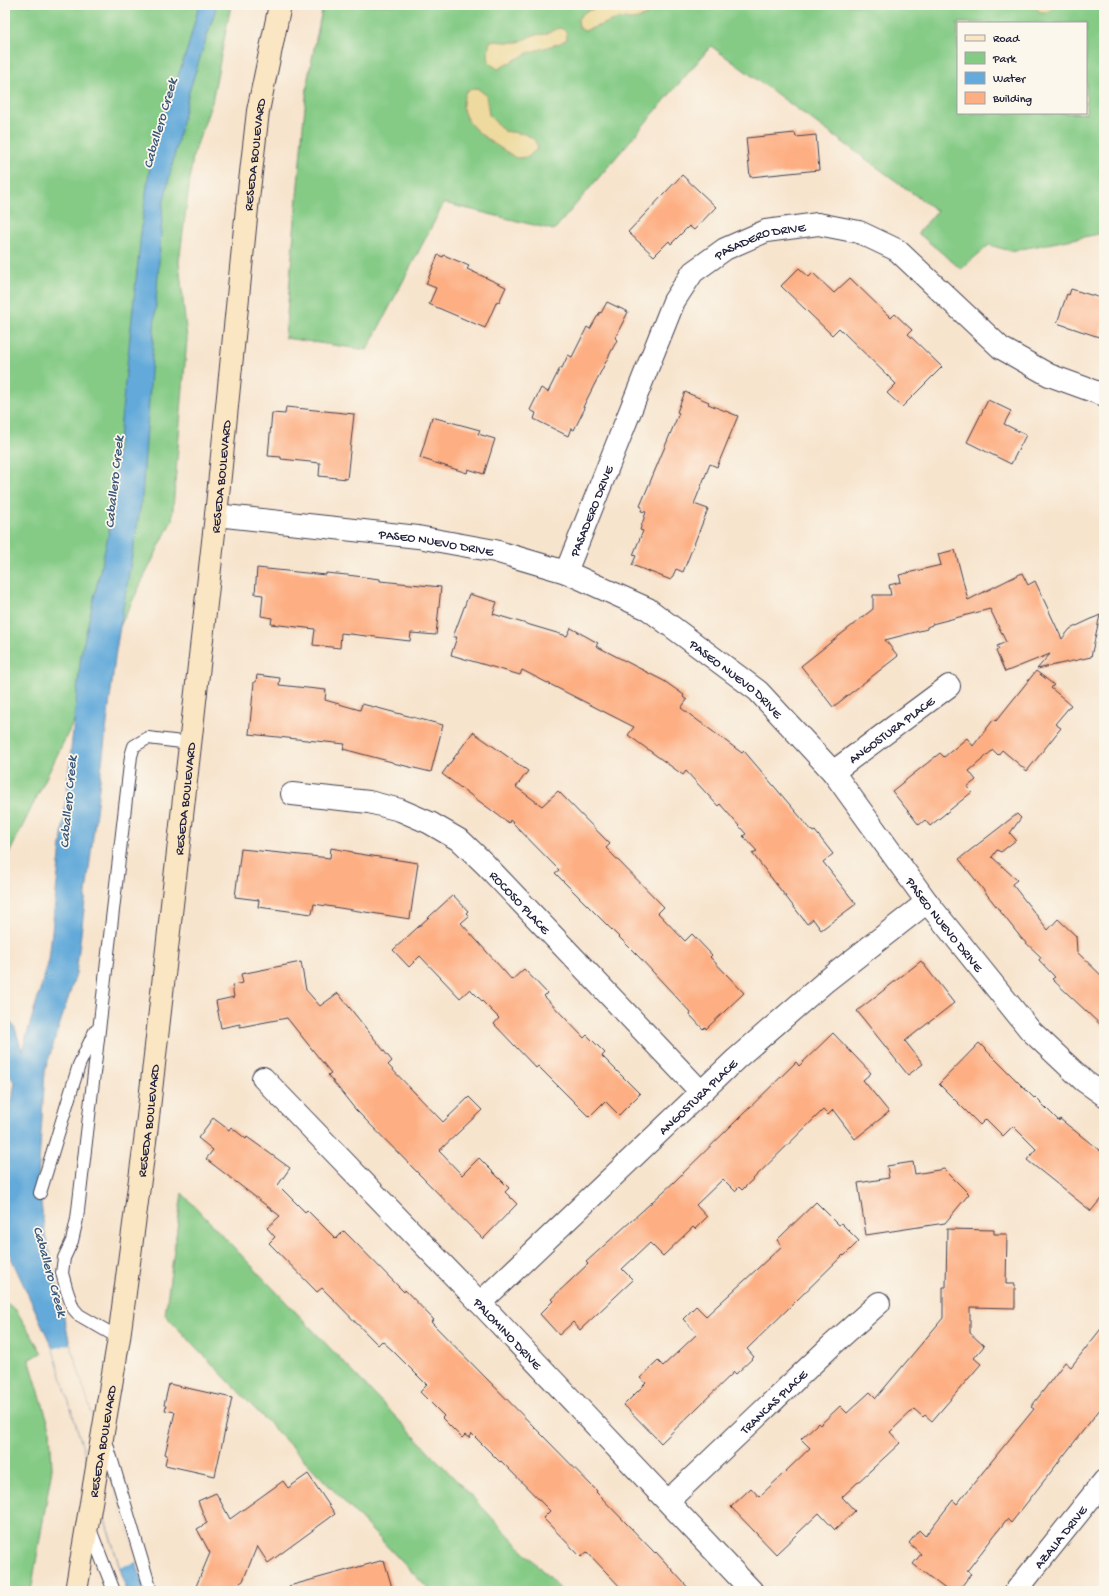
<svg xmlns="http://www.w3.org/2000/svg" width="1109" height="1596" font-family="'Gochi Hand',sans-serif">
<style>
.green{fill:#85cb86;stroke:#547660;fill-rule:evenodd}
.sand{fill:#eeda9e;stroke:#887e6c}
.water{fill:#64aada;stroke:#43668a}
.pier{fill:#f7e4cd}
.building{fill:#fdaf83}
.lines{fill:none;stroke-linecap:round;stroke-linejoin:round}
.service-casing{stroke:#423f51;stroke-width:14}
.minor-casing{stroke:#423f51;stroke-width:24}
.secondary-casing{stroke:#423f51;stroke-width:24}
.service{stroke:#fff;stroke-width:12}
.minor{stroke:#fff;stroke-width:22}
.secondary{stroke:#fbe6c4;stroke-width:22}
.labels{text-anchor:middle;stroke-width:3.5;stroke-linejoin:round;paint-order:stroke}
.street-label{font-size:13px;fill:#22223b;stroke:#fbf7ec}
.water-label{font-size:14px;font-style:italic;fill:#3c587b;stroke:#fbf7ec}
</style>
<rect width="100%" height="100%" fill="#fbf7ec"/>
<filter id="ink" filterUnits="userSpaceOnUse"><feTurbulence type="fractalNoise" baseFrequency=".025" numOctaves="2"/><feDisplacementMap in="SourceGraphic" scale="8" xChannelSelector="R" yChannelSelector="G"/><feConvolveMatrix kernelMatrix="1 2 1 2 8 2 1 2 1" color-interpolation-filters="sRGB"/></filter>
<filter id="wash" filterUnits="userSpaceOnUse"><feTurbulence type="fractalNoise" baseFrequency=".012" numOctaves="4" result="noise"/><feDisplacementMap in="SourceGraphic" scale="16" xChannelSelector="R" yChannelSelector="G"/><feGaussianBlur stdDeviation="0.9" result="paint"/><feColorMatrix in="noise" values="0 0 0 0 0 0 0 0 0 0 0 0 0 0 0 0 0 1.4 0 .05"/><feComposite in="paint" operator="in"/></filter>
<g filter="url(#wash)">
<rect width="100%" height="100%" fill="#f7e4cd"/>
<path class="green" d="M 5,5 L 231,5 L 212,102 L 193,156 L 179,262 L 187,339 L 172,520 L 5,862 Z
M 323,5 L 1104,5 L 1104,233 L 1011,251 L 989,245 L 961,269 L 918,233 L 937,211 L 711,46 L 554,230 L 444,203 L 367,350 L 285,338 L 303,126 L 308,78 ZM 958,23 L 1086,23 L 1086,113 L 958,113 Z
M 182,1193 L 562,1591 L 430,1591 L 165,1315 Z
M 5,1302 L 16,1310 L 42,1353 L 29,1359 L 50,1428 L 52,1468 L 31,1591 L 5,1591 Z"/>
<path class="sand" d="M 605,5 L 651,5 L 650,13 L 638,19 L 629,20 L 620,18 L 584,31 L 579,27 L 578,19 L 585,12 Z
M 1037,5 L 1053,5 L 1051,10 L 1045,12 L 1038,11 Z
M 560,28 L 566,31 L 567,39 L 560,43 L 528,53 L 498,69 L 489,63 L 488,53 L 490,41 C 500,41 508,43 518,42 C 523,41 528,37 533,35 C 537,34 541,35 545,34 C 551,32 554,29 560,28 Z
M 477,88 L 486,95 L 489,115 L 504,131 L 525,134 L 534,139 L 538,148 L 528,157 L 516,158 C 499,146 460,127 463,103 C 463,99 465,94 466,91 Z"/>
<path class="water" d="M 199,5 L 217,5 L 189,92 L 163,205 L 142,497 L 116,650 L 76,974 L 45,1070 L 38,1180 L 45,1234 L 70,1344 L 145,1591 L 127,1591 L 53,1349 L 8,1251 L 5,1239 L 5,1131 L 15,1083 L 7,1072 L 5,1064 L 5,1015 L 15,1028 L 22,1051 L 49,960 L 81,654 L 109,532 L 143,215 L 152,151 L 188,47 Z"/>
<path class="pier" d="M 70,1344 L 137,1562 L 120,1567 L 53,1349 Z"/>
<g id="blocks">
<path class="building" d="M 795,133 L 796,137 L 816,135 L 819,170 L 750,177 L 746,138 Z
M 682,175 L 716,207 L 694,230 L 689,226 L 671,244 L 669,241 L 654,256 L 628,232 Z
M 438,255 L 443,257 L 444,255 L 469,266 L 467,269 L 506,287 L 499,302 L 497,301 L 485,328 L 429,304 L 436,288 L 426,284 Z
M 799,268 L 809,277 L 813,273 L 834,293 L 850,278 L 891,318 L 895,314 L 912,330 L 908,334 L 942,367 L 902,407 L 887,393 L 896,384 L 839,328 L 832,335 L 781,286 Z
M 1071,289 L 1104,299 L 1104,322 L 1099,337 L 1057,323 L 1067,294 L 1069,295 Z
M 607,302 L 628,312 L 615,338 L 617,340 L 583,407 L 585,408 L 574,430 L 571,428 L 568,436 L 534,419 L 536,413 L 530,410 L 541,388 L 548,392 L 560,368 L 562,368 L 568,355 L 572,357 L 587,327 L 590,329 L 600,312 L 601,313 Z
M 685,392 L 709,402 L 708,404 L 738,416 L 717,467 L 710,464 L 694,504 L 708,509 L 683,572 L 676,569 L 671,580 L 632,565 L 636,556 L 633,555 L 643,531 L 640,530 L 646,512 L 641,511 L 642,507 L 640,506 L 679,413 L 677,412 Z
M 988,400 L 1011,411 L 1004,424 L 1026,435 L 1011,464 L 967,442 Z
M 286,407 L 354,414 L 347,479 L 319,476 L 320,463 L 281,459 L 281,457 L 268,456 L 272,413 L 285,414 Z
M 432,417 L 480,430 L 478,434 L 495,439 L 484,474 L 468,469 L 467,473 L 420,458 Z
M 955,550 L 968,600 L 1022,573 L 1028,585 L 1035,581 L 1062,639 L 1070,629 L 1100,615 L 1091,657 L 1037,669 L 1050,654 L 1005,672 L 996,651 L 999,649 L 997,646 L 1006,642 L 990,609 L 932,624 L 932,625 L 927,627 L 927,629 L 885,640 L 898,656 L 833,707 L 801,666 L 873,609 L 873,595 L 891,595 L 889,585 L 901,582 L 899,575 L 941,565 L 938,554 Z
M 257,568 L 326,575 L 326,573 L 347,575 L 380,579 L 380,581 L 441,587 L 436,635 L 411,633 L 410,641 L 341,633 L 340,648 L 313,645 L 315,629 L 271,624 L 272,618 L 261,616 L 263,595 L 255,594 Z
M 469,594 L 497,602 L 493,614 L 567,636 L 571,628 L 598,643 L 596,646 L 664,681 L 684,695 L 683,697 L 687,700 L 681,708 L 742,753 L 744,751 L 813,832 L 815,831 L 833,854 L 823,862 L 856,904 L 821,930 L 813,919 L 807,924 L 752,853 L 757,851 L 743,836 L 746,834 L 720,804 L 718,806 L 686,771 L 683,775 L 628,735 L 634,727 L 522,670 L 520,675 L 451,655 L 457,637 L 453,637 Z
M 1036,671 L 1054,685 L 1051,688 L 1071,705 L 1055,724 L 1061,728 L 1027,771 L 1002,750 L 998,755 L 993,750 L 969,771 L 976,780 L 967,787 L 972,792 L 930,826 L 925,820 L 919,825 L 892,791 L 940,753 L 944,757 L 967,738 L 973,746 L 994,719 L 996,721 Z
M 257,675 L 280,678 L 279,685 L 326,690 L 325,700 L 360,710 L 362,704 L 443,725 L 431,772 L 393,763 L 392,762 L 343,749 L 345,744 L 249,734 L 254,682 L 256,682 Z
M 473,732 L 528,771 L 516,787 L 542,806 L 558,791 L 610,844 L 606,848 L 664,907 L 658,913 L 685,941 L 692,934 L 712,955 L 710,957 L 744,993 L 706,1029 L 705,1027 L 703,1029 L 690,1015 L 691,1013 L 640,958 L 555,873 L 559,870 L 510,820 L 509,823 L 442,774 Z
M 1017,814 L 1021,818 L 1010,833 L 1016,840 L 1001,852 L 997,850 L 992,857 L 1017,880 L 1012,884 L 1048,930 L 1058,919 L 1076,936 L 1077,952 L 1104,978 L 1104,1028 L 1052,979 L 1055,977 L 1039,960 L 1041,957 L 1022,939 L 959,859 Z
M 331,848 L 353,852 L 353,853 L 418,863 L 410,919 L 314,904 L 312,914 L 258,907 L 259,900 L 235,897 L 241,849 L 330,858 Z
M 453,895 L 468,911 L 466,913 L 469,916 L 461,923 L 512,980 L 524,969 L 547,993 L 544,996 L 584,1038 L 587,1035 L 605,1053 L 602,1056 L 640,1094 L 619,1115 L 605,1101 L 589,1117 L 538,1066 L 536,1068 L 494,1024 L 499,1018 L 470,989 L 460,998 L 420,956 L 409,967 L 393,950 Z
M 921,961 L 954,1003 L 905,1041 L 923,1064 L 908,1075 L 857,1011 Z
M 301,962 L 306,990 L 320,1006 L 338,993 L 392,1061 L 388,1065 L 443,1122 L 469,1097 L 482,1110 L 439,1151 L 462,1175 L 479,1158 L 509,1188 L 505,1192 L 517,1204 L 483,1239 L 355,1109 L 328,1075 L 331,1073 L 287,1018 L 240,1027 L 240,1024 L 221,1028 L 216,1001 L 234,997 L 232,985 L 243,983 L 241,974 Z
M 833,1033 L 871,1073 L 863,1080 L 889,1112 L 855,1139 L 833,1110 L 828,1115 L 823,1110 L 742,1190 L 739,1187 L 735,1191 L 723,1179 L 696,1205 L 707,1217 L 695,1229 L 693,1227 L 663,1256 L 650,1243 L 622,1269 L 633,1280 L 580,1330 L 573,1322 L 559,1335 L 540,1314 L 553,1301 L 551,1299 L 588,1264 L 586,1262 L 674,1182 L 796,1062 L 799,1066 Z
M 979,1043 L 1034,1098 L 1035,1097 L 1059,1121 L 1060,1119 L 1104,1154 L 1104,1195 L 1091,1211 L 1027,1160 L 1036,1149 L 1013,1126 L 1003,1136 L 986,1119 L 980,1125 L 939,1084 Z
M 213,1118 L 229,1130 L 231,1127 L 246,1139 L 247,1137 L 290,1168 L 278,1185 L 305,1212 L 307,1210 L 336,1239 L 344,1231 L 404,1292 L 405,1290 L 434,1320 L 431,1322 L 597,1491 L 596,1492 L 655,1553 L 656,1552 L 691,1591 L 624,1591 L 587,1552 L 581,1557 L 543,1518 L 550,1511 L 501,1461 L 500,1462 L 472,1434 L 469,1438 L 465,1435 L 462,1438 L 442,1418 L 444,1416 L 420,1392 L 427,1385 L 392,1350 L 382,1341 L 378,1345 L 322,1288 L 317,1292 L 269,1243 L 275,1237 L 267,1228 L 280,1216 L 206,1159 L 213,1150 L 198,1138 Z
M 913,1162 L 915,1174 L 944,1169 L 969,1194 L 945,1223 L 866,1235 L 858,1183 L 889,1178 L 887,1166 Z
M 816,1202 L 839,1225 L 841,1223 L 859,1241 L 844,1256 L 843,1255 L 747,1349 L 754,1357 L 736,1374 L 734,1372 L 661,1443 L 624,1405 L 646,1383 L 640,1378 L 658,1361 L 663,1366 L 697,1334 L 683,1319 L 696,1306 L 706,1316 L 782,1246 L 777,1240 Z
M 947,1229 L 994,1230 L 994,1234 L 1007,1234 L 1006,1284 L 1015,1284 L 1015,1308 L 970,1307 L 970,1333 L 984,1346 L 974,1358 L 981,1364 L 932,1421 L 925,1415 L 923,1417 L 914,1409 L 890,1432 L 900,1443 L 842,1497 L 855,1511 L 835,1530 L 819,1513 L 776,1554 L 731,1507 L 751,1488 L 759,1497 L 810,1448 L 801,1439 L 818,1423 L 820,1425 L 840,1406 L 847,1413 L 870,1392 L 876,1398 L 943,1318 L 943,1287 L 946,1287 Z
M 1104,1325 L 1104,1404 L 1011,1523 L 1007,1519 L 967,1571 L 971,1574 L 958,1591 L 948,1591 L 913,1564 L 921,1554 L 909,1543 L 919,1530 L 925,1536 L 953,1500 L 957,1504 L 1034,1409 L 1031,1407 L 1065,1362 L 1071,1367 Z
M 169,1384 L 232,1398 L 215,1476 L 165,1465 L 167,1455 L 165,1454 L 175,1412 L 165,1410 L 166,1406 L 164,1405 Z
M 308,1474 L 335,1514 L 268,1563 L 257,1546 L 243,1581 L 228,1591 L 194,1591 L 210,1553 L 197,1529 L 207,1523 L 198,1501 L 216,1493 L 230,1519 L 283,1481 L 288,1488 Z
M 384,1560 L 393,1591 L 290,1591 L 289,1586 Z"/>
</g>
</g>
<g filter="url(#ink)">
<use href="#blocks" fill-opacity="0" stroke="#423f51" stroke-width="1"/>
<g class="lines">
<g class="service-casing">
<path id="service" d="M 40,1193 L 79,1065 L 95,1031
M 119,1338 L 79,1315 L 73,1308 L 67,1291 L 62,1273 L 64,1258 L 72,1241 L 77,1219 L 131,756 L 134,746 L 148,738 L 190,743
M 106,1441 L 151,1591
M 90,1529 L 114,1591"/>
</g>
<g class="minor-casing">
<g id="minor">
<path id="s1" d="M 216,515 L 418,537 L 495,551 L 566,572 L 648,609 L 758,691 L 833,772 L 927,902 L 1030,1030 L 1084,1081 L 1104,1095"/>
<path id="s2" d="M 566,572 L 674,301 L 693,272 L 725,249 L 766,231 L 818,224 L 859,232 L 897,250 L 1001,348 L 1049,375 L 1104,395"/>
<path id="s3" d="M 833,772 L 949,686"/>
<path id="s4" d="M 292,794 L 369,802 L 400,810 L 430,823 L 461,841 L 485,864 L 701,1092"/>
<path id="s5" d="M 263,1078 L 480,1303 L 752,1591"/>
<path id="s6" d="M 480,1303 L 736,1059 L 826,981 L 927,902"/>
<path id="s7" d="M 668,1501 L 831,1346 L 879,1303"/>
<path id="s8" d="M 1016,1591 L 1104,1481"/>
</g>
</g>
<g class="secondary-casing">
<g id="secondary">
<path id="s9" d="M 76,1591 L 119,1338 L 147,1126 L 216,515 L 247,208 L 258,111 L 280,5"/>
</g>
</g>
<use href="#service" class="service"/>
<use href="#minor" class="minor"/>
<use href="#secondary" class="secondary"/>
</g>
</g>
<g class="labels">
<g class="street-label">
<text dy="5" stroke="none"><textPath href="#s9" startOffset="1448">RESEDA BOULEVARD</textPath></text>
<text dy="5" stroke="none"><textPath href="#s2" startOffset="402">PASADERO DRIVE</textPath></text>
<text dy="5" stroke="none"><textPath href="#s9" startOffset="1124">RESEDA BOULEVARD</textPath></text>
<text dy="5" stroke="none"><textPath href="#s2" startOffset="66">PASADERO DRIVE</textPath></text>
<text dy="5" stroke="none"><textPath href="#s1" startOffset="222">PASEO NUEVO DRIVE</textPath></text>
<text dy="5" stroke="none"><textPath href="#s1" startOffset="558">PASEO NUEVO DRIVE</textPath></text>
<text dy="5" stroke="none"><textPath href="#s3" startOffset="72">ANGOSTURA PLACE</textPath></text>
<text dy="5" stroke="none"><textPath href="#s9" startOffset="800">RESEDA BOULEVARD</textPath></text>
<text dy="5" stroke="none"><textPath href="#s4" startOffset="263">ROCOSO PLACE</textPath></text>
<text dy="5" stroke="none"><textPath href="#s1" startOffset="882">PASEO NUEVO DRIVE</textPath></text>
<text dy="5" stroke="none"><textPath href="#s6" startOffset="300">ANGOSTURA PLACE</textPath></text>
<text dy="5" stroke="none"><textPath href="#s9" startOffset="476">RESEDA BOULEVARD</textPath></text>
<text dy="5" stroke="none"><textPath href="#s5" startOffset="354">PALOMINO DRIVE</textPath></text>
<text dy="5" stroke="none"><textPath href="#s7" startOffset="145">TRANCAS PLACE</textPath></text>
<text dy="5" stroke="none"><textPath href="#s9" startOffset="152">RESEDA BOULEVARD</textPath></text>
<text dy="5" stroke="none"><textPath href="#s8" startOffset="70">AZALIA DRIVE</textPath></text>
</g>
<g class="water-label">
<text transform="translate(159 123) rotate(-74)" y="5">Caballero Creek</text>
<text transform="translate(113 482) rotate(-84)" y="5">Caballero Creek</text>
<text transform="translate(67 802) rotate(-85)" y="5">Caballero Creek</text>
<text transform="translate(51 1271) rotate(74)" y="5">Caballero Creek</text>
</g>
</g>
<rect width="1109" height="1596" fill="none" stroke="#fbf7ec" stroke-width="20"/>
<rect x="957" y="22" width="130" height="92" fill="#fbf7ec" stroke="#a4a2a5"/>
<rect x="965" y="35" width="20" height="6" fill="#fbe6c4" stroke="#a4a2a5"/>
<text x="993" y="42" font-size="12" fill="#22223b">Road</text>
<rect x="965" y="52" width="20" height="12" fill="#85cb86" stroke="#a4a2a5"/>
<text x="993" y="62" font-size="12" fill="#22223b">Park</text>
<rect x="965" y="72" width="20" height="12" fill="#64aada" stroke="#a4a2a5"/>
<text x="993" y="82" font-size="12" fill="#22223b">Water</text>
<rect x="965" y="92" width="20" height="12" fill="#fdaf83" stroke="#a4a2a5"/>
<text x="993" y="102" font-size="12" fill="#22223b">Building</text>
</svg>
